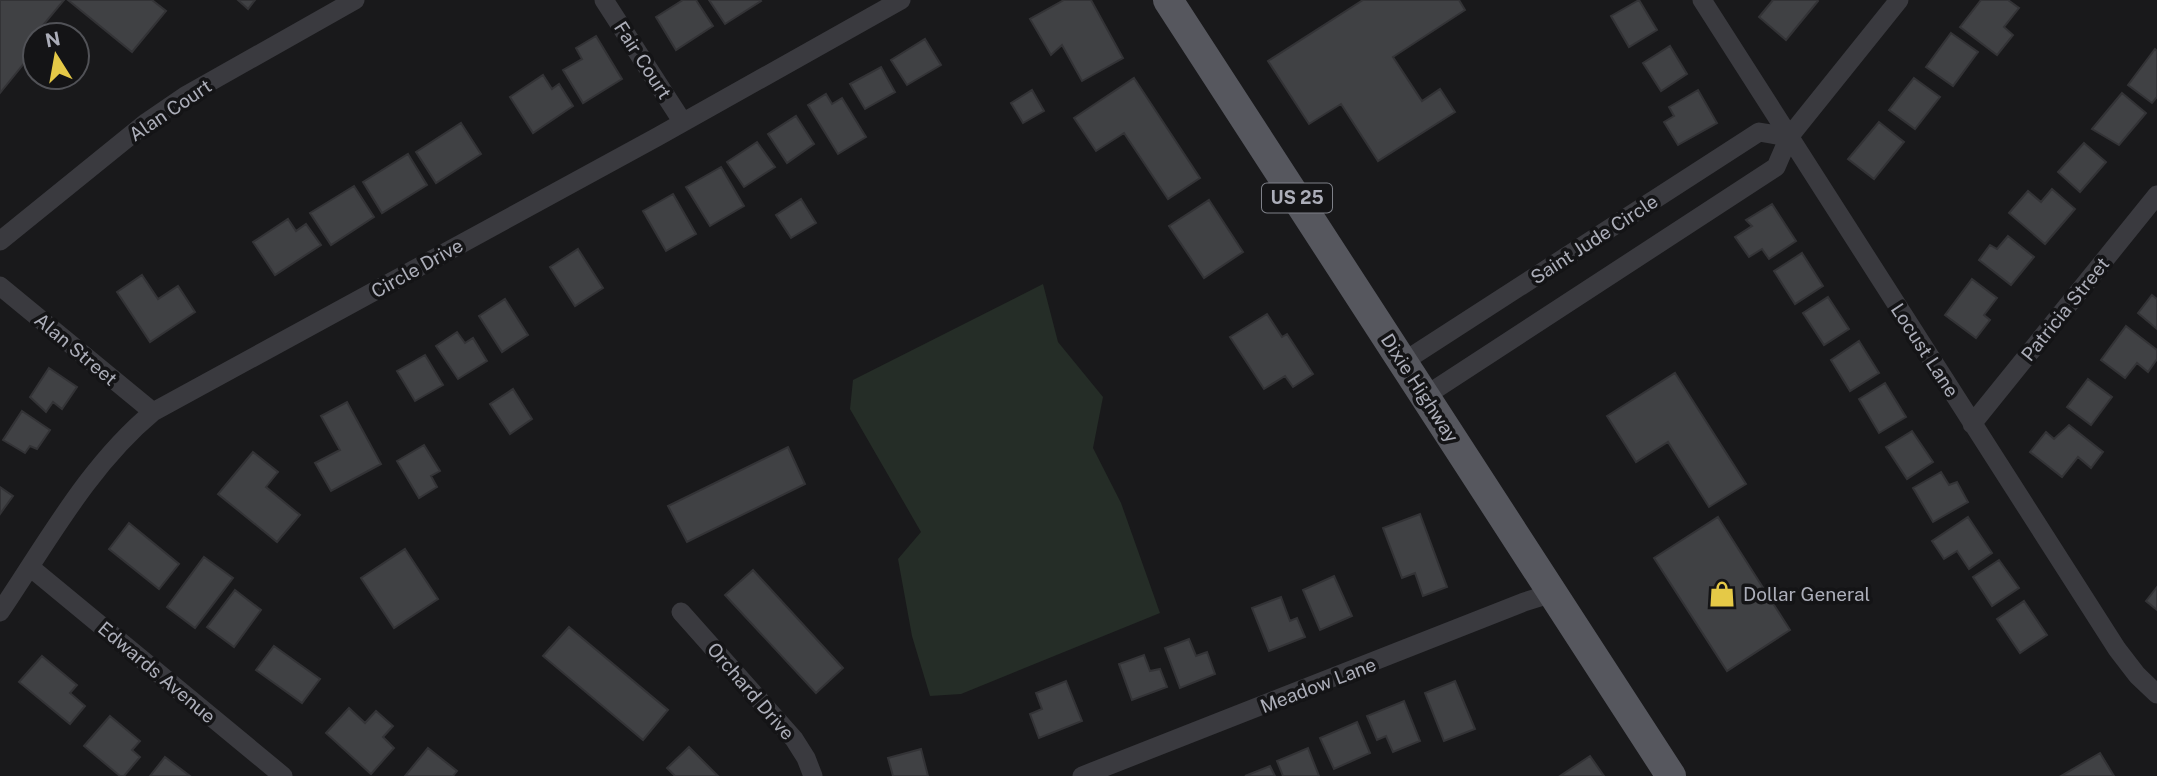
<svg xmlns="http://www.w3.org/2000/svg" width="2157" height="776" font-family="'Public Sans',sans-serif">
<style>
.green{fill:#252d27}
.building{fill:#404144;stroke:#333336;stroke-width:2}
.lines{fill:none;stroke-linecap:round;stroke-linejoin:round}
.street{stroke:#3a3a3f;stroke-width:19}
.primary{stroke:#56575e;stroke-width:30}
.labels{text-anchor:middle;stroke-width:7;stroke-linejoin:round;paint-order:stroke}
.shield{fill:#141416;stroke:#7e8088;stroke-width:2}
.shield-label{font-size:18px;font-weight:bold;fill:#acaeb9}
.street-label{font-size:19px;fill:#acaeb9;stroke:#141416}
.poi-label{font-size:19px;fill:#acaeb9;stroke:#141416;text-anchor:start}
</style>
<rect width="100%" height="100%" fill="#19191b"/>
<path class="green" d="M 1043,284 L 1058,342 L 1103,397 L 1093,448 L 1121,503 L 1160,613 L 961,694 L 930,696 L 912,636 L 898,559 L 921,532 L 850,409 L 853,380 Z"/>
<path class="building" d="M 0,0 L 64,0 L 29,42 L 35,46 L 35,50 L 0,93 Z
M 68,0 L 152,0 L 166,11 L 132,52 Z
M 238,0 L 255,0 L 248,9 Z
M 683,0 L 696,0 L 713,26 L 676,50 L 656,17 Z
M 709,0 L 760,0 L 761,1 L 725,24 Z
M 1064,0 L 1091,0 L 1123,58 L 1082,81 L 1062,45 L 1051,55 L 1030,19 Z
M 1363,0 L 1459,0 L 1465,10 L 1393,57 L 1422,101 L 1440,89 L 1455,112 L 1378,161 L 1341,104 L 1309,124 L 1268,61 Z
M 1639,0 L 1657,30 L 1629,47 L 1611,16 Z
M 1773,0 L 1817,0 L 1818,1 L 1786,40 L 1759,17 Z
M 1981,0 L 2008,0 L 2019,8 L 2004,27 L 2013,35 L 1997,55 L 1960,27 Z
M 1951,33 L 1978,52 L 1953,86 L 1926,67 Z
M 596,36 L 622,79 L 583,103 L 563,70 L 582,59 L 576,48 Z
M 925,39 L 941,65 L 907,85 L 891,60 Z
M 1670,46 L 1687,74 L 1661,91 L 1643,63 Z
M 2155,49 L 2157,51 L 2157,97 L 2152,103 L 2128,85 Z
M 881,67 L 895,92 L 865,109 L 850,84 Z
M 543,75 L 552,89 L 559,84 L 573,106 L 533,133 L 510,97 Z
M 1134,78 L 1200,178 L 1168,199 L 1124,133 L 1096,151 L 1074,118 Z
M 1914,78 L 1940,97 L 1915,129 L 1889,110 Z
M 1032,90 L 1044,111 L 1023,123 L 1011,103 Z
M 1698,90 L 1717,123 L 1678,145 L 1664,122 L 1674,116 L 1669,107 Z
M 2122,93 L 2146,113 L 2119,145 L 2092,129 Z
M 826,94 L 832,104 L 842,98 L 866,137 L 838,154 L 808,105 Z
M 796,116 L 814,144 L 787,163 L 768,134 Z
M 1879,122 L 1904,142 L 1874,179 L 1848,159 Z
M 461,123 L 481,154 L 436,183 L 416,152 Z
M 757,142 L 775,167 L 744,187 L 727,162 Z
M 2084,143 L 2106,162 L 2080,192 L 2058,172 Z
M 408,154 L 427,185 L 382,213 L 363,182 Z
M 721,167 L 744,206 L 710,226 L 686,187 Z
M 354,186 L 374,217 L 331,245 L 310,213 Z
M 2052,189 L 2075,209 L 2045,244 L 2009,213 L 2028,191 L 2041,202 Z
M 673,194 L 696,234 L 666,251 L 643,211 Z
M 801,199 L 816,223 L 791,238 L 776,215 Z
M 1209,200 L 1243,252 L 1204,278 L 1169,226 Z
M 1772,204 L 1796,241 L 1769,259 L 1762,249 L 1749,257 L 1735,237 L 1752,226 L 1746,220 Z
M 288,219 L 296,231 L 306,224 L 321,245 L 275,275 L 253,242 Z
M 2008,236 L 2034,257 L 2011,285 L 1979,260 L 1990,245 L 1997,249 Z
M 578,249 L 603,288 L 575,306 L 550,267 Z
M 1802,253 L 1823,286 L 1795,304 L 1774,271 Z
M 142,275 L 158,299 L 178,286 L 195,312 L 150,342 L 117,292 Z
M 1972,279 L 1997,298 L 1984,315 L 1990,320 L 1976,338 L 1945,315 Z
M 2152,295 L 2157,299 L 2157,329 L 2138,313 Z
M 1828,297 L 1849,329 L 1824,345 L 1803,313 Z
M 505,299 L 528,335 L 502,352 L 479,316 Z
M 1267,314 L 1282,337 L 1287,334 L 1313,374 L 1293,387 L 1285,376 L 1264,389 L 1230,337 Z
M 2126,326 L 2157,350 L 2157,359 L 2148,372 L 2137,363 L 2125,378 L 2101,360 Z
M 457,332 L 465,343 L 473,338 L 487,361 L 458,379 L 436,346 Z
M 1859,341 L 1879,373 L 1850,391 L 1831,360 Z
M 425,355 L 443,385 L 415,401 L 397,371 Z
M 49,368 L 77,387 L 62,409 L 53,402 L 46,412 L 30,397 Z
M 1675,373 L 1746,484 L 1709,507 L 1668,442 L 1636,462 L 1607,416 Z
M 2088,379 L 2112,397 L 2091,425 L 2067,407 Z
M 1885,383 L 1906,417 L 1879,433 L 1859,399 Z
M 513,389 L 532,419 L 510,434 L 490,404 Z
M 347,402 L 381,464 L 331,491 L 315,463 L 340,450 L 321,416 Z
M 22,411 L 50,430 L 37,449 L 30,446 L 25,453 L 3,440 Z
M 2069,425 L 2103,452 L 2091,468 L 2078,457 L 2062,477 L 2030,452 L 2046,432 L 2054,439 Z
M 1912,431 L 1933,462 L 1907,479 L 1886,447 Z
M 424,445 L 440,471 L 431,476 L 437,487 L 419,498 L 397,461 Z
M 788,447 L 805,484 L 687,542 L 668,506 Z
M 253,452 L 278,472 L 266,487 L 300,515 L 277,542 L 218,494 Z
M 1941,472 L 1949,485 L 1957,482 L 1968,502 L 1933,522 L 1913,488 Z
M 0,487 L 13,496 L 0,514 Z
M 1420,514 L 1447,587 L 1423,596 L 1415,573 L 1402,578 L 1383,528 Z
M 1718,517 L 1790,630 L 1727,671 L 1654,558 Z
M 1968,517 L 1992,553 L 1969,569 L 1957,551 L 1944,559 L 1932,541 Z
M 129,523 L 179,564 L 159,589 L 109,549 Z
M 405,549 L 438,599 L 394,628 L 361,578 Z
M 204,557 L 233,578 L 195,628 L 167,607 Z
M 1999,560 L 2019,588 L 1992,606 L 1973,577 Z
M 753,570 L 843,668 L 816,693 L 725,595 Z
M 1334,576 L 1352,616 L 1320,630 L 1303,590 Z
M 2157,587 L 2157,610 L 2146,601 Z
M 235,590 L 261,610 L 234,647 L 207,627 Z
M 1281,597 L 1290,621 L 1297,618 L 1305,637 L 1269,651 L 1252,608 Z
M 2024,601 L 2047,635 L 2020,653 L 1997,619 Z
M 569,627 L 668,710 L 643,740 L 543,656 Z
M 1189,639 L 1196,656 L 1207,652 L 1215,674 L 1180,688 L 1165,648 Z
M 274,646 L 320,679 L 302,703 L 256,670 Z
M 1144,655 L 1150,671 L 1160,669 L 1167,687 L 1132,700 L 1119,664 Z
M 42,656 L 77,685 L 70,693 L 85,706 L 70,724 L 19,682 Z
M 1066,681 L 1082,721 L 1039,738 L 1030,714 L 1042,709 L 1036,693 Z
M 1455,681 L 1475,729 L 1444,741 L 1425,693 Z
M 1404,701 L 1420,741 L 1393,752 L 1386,736 L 1377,740 L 1367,716 Z
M 349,708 L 365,723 L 376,711 L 393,726 L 383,737 L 394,748 L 371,774 L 326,733 Z
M 110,716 L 140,741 L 132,750 L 140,757 L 124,776 L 120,776 L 84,746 Z
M 1357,722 L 1370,753 L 1334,769 L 1320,738 Z
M 689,747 L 718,776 L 675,776 L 667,768 Z
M 428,748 L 457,771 L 453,776 L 405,776 Z
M 1308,748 L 1319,776 L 1283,776 L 1277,761 Z
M 921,749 L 928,776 L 893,776 L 888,758 Z
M 2100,753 L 2114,776 L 2061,776 Z
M 1590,756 L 1604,776 L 1560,776 Z
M 165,757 L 190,776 L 150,776 Z
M 1270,766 L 1275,776 L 1245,776 Z"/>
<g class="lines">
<path class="street" d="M 604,0 L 682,121
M 1702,0 L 2117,649 L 2137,675 L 2157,694
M 0,241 L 147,122 L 185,96 L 355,0
M 0,286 L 153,412
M 1403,362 L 1759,132 L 1789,137
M 1425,396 L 1776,167 L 1789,137 L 1899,0
M 1972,424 L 2157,195
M 30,567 L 283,776
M 0,612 C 47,543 88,466 153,412 L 657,137 L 901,0
M 681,612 L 794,739 L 806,758 L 813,776
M 1082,776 L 1524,602 L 1553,593"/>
<path class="primary" d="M 1168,0 L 1671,776"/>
</g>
<defs>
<g id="shop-bare" transform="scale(2.1)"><path d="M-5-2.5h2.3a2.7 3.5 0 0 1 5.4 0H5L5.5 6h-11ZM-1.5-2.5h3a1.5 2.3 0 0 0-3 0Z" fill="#e5c947" stroke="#141416" stroke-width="2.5" paint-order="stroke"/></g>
</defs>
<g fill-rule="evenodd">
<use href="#shop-bare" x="1722" y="594"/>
</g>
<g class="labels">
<rect class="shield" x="1262" y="183.5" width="70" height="29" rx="5"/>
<g class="shield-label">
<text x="1297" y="204">US 25</text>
</g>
<g class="street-label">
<text transform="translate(643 60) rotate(57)" y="7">Fair Court</text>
<text transform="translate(170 110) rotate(-34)" y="7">Alan Court</text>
<text transform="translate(1594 239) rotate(-33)" y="7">Saint Jude Circle</text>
<text transform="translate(417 268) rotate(-29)" y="7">Circle Drive</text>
<text transform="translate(2065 309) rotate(-51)" y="7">Patricia Street</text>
<text transform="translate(76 349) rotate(40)" y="7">Alan Street</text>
<text transform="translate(1925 350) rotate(57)" y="7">Locust Lane</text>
<text transform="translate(1420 388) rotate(57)" y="7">Dixie Highway</text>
<text transform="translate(157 672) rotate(40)" y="7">Edwards Avenue</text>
<text transform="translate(1318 685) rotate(-21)" y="7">Meadow Lane</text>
<text transform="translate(751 691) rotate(49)" y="7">Orchard Drive</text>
</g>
<g class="poi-label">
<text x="1743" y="601">Dollar General</text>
</g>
</g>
<g transform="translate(56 56) rotate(349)"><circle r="33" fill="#141416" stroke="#515257" stroke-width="2"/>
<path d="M0-5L12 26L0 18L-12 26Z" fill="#e5c947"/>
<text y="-10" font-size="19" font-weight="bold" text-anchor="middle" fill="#acaeb9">N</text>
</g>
</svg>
